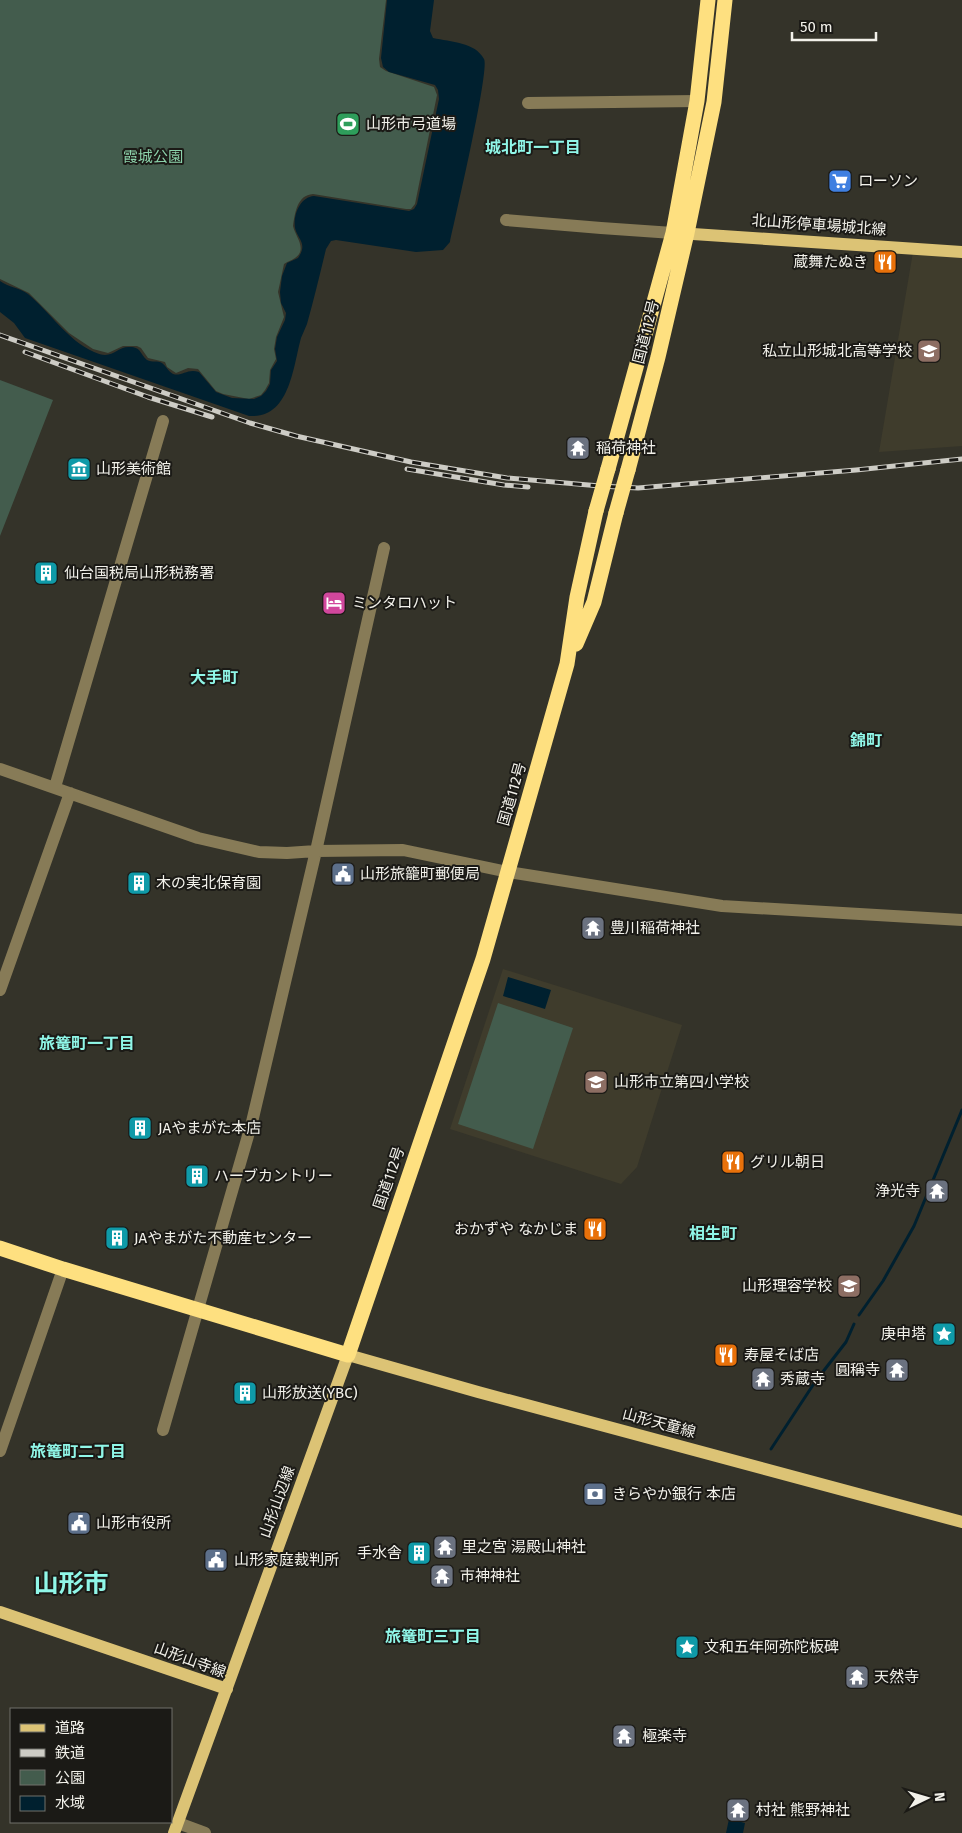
<svg xmlns="http://www.w3.org/2000/svg" width="962" height="1833" font-family="'Fira Sans','Noto Sans JP',sans-serif">
<style>
.built{fill:#3f3c2c}
.green{fill:#435c4d}
.water{fill:#00202f}
.lines{fill:none;stroke-linecap:round;stroke-linejoin:round}
.stream{stroke:#00202f;stroke-width:3}
.minor{stroke:#877b57;stroke-width:12}
.major{stroke:#dcc375;stroke-width:12}
.highway{stroke:#fee080;stroke-width:15}
.rail-casing{stroke:#cdccc5;stroke-width:5}
.rail{stroke:#1b1a16;stroke-width:3;stroke-dasharray:9;stroke-linecap:butt}
.highway-bridge{stroke:#fee080;stroke-width:15}
.labels{text-anchor:middle;stroke-width:4;stroke-linejoin:round;paint-order:stroke}
.poi-label{font-size:15px;fill:#f2f1ea;stroke:#1b1a16;text-anchor:start}
.park-label{font-size:15px;fill:#8cd2ab;stroke:#1b1a16}
.street-label{font-size:15px;fill:#f2f1ea;stroke:#1b1a16}
.neighbourhood-label{font-size:16px;font-weight:bold;fill:#90f7e8;stroke:#1b1a16}
.town-label{font-size:25px;font-weight:bold;fill:#90f7e8;stroke:#1b1a16}
</style>
<rect width="100%" height="100%" fill="#343329"/>
<path class="built" d="M 913,252 L 962,256 L 962,446 L 879,452 Z
M 503,969 L 682,1025 L 637,1167 L 621,1184 L 450,1129 Z"/>
<path class="green" d="M 0,0 L 386,0 L 379,59 L 380,67 L 386,71 L 434,87 L 437,95 L 415,204 L 411,209 L 406,209 L 313,194 C 297,195 295,213 293,226 C 295,236 308,249 295,258 C 291,261 288,261 284,264 L 278,292 L 284,317 L 276,337 L 274,349 L 276,359 L 270,370 L 269,383 L 265,390 L 261,395 L 249,399 L 223,394 L 216,391 L 198,369 L 188,368 L 176,373 L 167,367 L 165,362 L 148,358 L 141,348 L 137,346 L 123,346 L 108,353 L 93,349 L 69,333 L 29,293 L 0,279 Z
M 0,380 L 53,400 L 0,536 Z
M 498,1003 L 573,1028 L 533,1149 L 458,1124 Z"/>
<path class="water" d="M 387,0 L 434,0 L 430,31 L 433,38 C 451,42 475,42 484,59 C 490,69 455,219 450,242 L 443,250 L 416,252 L 336,240 L 331,241 L 326,249 C 320,274 314,299 307,324 C 305,329 303,333 301,338 C 293,367 290,419 249,416 L 25,338 L 14,323 L 0,312 L 0,281 C 8,287 20,288 28,294 C 50,312 67,340 94,352 C 113,361 116,346 130,347 C 141,347 140,354 147,360 C 152,363 158,360 162,363 C 166,366 168,371 173,374 C 182,377 187,368 199,372 L 216,392 L 232,398 L 254,399 L 261,396 L 266,391 L 270,384 L 271,370 L 277,361 L 275,349 L 277,337 L 285,320 L 286,313 L 281,303 L 280,292 L 282,276 L 287,263 L 298,258 C 308,243 298,240 295,228 C 293,215 300,197 314,196 L 409,211 L 414,209 L 417,204 L 439,99 L 438,90 L 435,85 L 389,72 L 383,67 L 381,58 Z
M 508,977 L 551,990 L 545,1009 L 503,996 Z
M 729,1819 L 745,1823 L 743,1833 L 726,1833 Z"/>
<g class="lines">
<path class="stream" d="M 859,1315 L 883,1281 L 914,1226 L 962,1110
M 771,1449 L 815,1382 L 846,1342 L 854,1324"/>
<path class="minor" d="M 528,103 L 697,101
M 506,220 L 601,228 L 673,233
M 0,769 L 198,838 L 259,852 L 287,853 L 316,851 L 403,850 L 508,872 L 722,906 L 962,920
M 55,787 L 163,421
M 0,990 L 70,793
M 163,1430 L 252,1122 L 316,851 L 384,548
M 0,1451 L 63,1269
M 178,1823 L 205,1833"/>
<path class="major" d="M 678,233 L 962,252
M 0,1612 L 227,1689
M 174,1833 L 348,1355 L 478,1392 L 962,1522"/>
<path class="highway" d="M 608,469 L 673,233 L 697,101 L 708,0
M 628,470 L 658,357 L 687,233 L 714,102 L 725,0
M 576,644 L 594,602 L 616,513
M 0,1248 L 63,1269 L 348,1355 L 483,959 L 567,664 L 577,597 L 596,511"/>
<g class="rail-casing">
<path id="rail" d="M 0,335 L 250,423 L 296,436 L 411,462 L 507,478 L 600,486 L 638,488 L 856,470 L 962,459
M 25,352 L 148,397 L 212,417
M 407,469 L 504,485 L 528,487"/>
</g>
<use href="#rail" class="rail"/>
<path class="highway-bridge" d="M 596,511 L 608,469
M 616,513 L 628,470"/>
</g>
<defs>
<g id="stadium-square" transform="scale(1.25)"><rect x="-9" y="-9" width="18" height="18" rx="4" fill="#2e9e5b" stroke="#1b1a16"/><path d="M0-5a6.5 5 0 1 0 0 10a6.5 5 0 1 0 0-10ZM-3.5-1.8h7v3.6h-7Z" fill="#fff"/></g>
<g id="supermarket-square" transform="scale(1.25)"><rect x="-9" y="-9" width="18" height="18" rx="4" fill="#3f7fe0" stroke="#1b1a16"/><path d="M-6-5.5h2.5l.6 2H6L4.5 2H-2.5L-4.4-4H-6ZM-1.5 3.2a1.3 1.3 0 1 0 .1 0ZM3 3.2a1.3 1.3 0 1 0 .1 0Z" fill="#fff"/></g>
<g id="restaurant-square" transform="scale(1.25)"><rect x="-9" y="-9" width="18" height="18" rx="4" fill="#e8710a" stroke="#1b1a16"/><path d="M-5-6h1v4h1v-4h1v4h1v-4h1v5L-1.5 .5V6h-2V.5L-5-1ZM5-6V6H3V1.5H1.5Q1.5-4 5-6Z" fill="#fff"/></g>
<g id="school-square" transform="scale(1.25)"><rect x="-9" y="-9" width="18" height="18" rx="4" fill="#8d6e63" stroke="#1b1a16"/><path d="M0-5L7-2L0 1L-7-2ZM-4 1L0 2.5L4 1V4Q0 6-4 4Z" fill="#fff"/></g>
<g id="temple-square" transform="scale(1.25)"><rect x="-9" y="-9" width="18" height="18" rx="4" fill="#6b7280" stroke="#1b1a16"/><path d="M0-6L5-2H3V0L6.5 2.5H4V6H1.5V3h-3V6H-4V2.5H-6.5L-3 0V-2H-5Z" fill="#fff"/></g>
<g id="museum-square" transform="scale(1.25)"><rect x="-9" y="-9" width="18" height="18" rx="4" fill="#0f9aa8" stroke="#1b1a16"/><path d="M0-6L6-3V-2H-6V-3ZM-5-1h2V3h-2ZM-1-1h2V3h-2ZM3-1h2V3H3ZM-6 4H6V6H-6Z" fill="#fff"/></g>
<g id="building-square" transform="scale(1.25)"><rect x="-9" y="-9" width="18" height="18" rx="4" fill="#0f9aa8" stroke="#1b1a16"/><path d="M-4-6H4V6H1V3H-1V6H-4ZM-2.5-4.3h1.7v1.8h-1.7ZM.8-4.3h1.7v1.8H.8ZM-2.5-1h1.7V.8h-1.7ZM.8-1h1.7V.8H.8Z" fill="#fff"/></g>
<g id="hotel-square" transform="scale(1.25)"><rect x="-9" y="-9" width="18" height="18" rx="4" fill="#d1479c" stroke="#1b1a16"/><path d="M-6-4.5h1.5V1H6V5H4.5V3h-9V5H-6ZM-4 0a1.8 1.8 0 1 1 3.6 0ZM.5 0V-2.5h3Q6-2.5 6 0Z" fill="#fff"/></g>
<g id="civic-square" transform="scale(1.25)"><rect x="-9" y="-9" width="18" height="18" rx="4" fill="#5c6f8a" stroke="#1b1a16"/><path d="M-.6-6.5H3V-4.5H.6V-3L4-1V1h2V6H-6V1h2V-1L-.6-3ZM-1.2 2.5V6h2.4V2.5Z" fill="#fff"/></g>
<g id="sight-square" transform="scale(1.25)"><rect x="-9" y="-9" width="18" height="18" rx="4" fill="#0f9aa8" stroke="#1b1a16"/><path d="M0-6L1.8-2.2L6-1.7L2.9 1.2L3.7 5.4L0 3.3L-3.7 5.4L-2.9 1.2L-6-1.7L-1.8-2.2Z" fill="#fff"/></g>
<g id="bank-square" transform="scale(1.25)"><rect x="-9" y="-9" width="18" height="18" rx="4" fill="#5c6f8a" stroke="#1b1a16"/><path d="M-6-4H6V4H-6ZM0-2.3a2.3 2.3 0 1 0 0 4.6a2.3 2.3 0 1 0 0-4.6Z" fill="#fff"/></g>
</defs>
<g fill-rule="evenodd">
<use href="#stadium-square" x="348" y="124"/>
<use href="#supermarket-square" x="840" y="181"/>
<use href="#restaurant-square" x="885" y="262"/>
<use href="#school-square" x="929" y="351"/>
<use href="#temple-square" x="578" y="448"/>
<use href="#museum-square" x="79" y="469"/>
<use href="#building-square" x="46" y="573"/>
<use href="#hotel-square" x="334" y="603"/>
<use href="#civic-square" x="343" y="874"/>
<use href="#building-square" x="139" y="883"/>
<use href="#temple-square" x="593" y="928"/>
<use href="#school-square" x="596" y="1082"/>
<use href="#building-square" x="140" y="1128"/>
<use href="#restaurant-square" x="733" y="1162"/>
<use href="#building-square" x="197" y="1176"/>
<use href="#temple-square" x="937" y="1191"/>
<use href="#restaurant-square" x="595" y="1229"/>
<use href="#building-square" x="117" y="1238"/>
<use href="#school-square" x="849" y="1286"/>
<use href="#sight-square" x="944" y="1334"/>
<use href="#restaurant-square" x="726" y="1355"/>
<use href="#temple-square" x="897" y="1370"/>
<use href="#temple-square" x="763" y="1379"/>
<use href="#building-square" x="245" y="1393"/>
<use href="#bank-square" x="595" y="1494"/>
<use href="#civic-square" x="79" y="1523"/>
<use href="#temple-square" x="445" y="1547"/>
<use href="#building-square" x="419" y="1553"/>
<use href="#civic-square" x="216" y="1560"/>
<use href="#temple-square" x="442" y="1576"/>
<use href="#sight-square" x="687" y="1647"/>
<use href="#temple-square" x="857" y="1677"/>
<use href="#temple-square" x="624" y="1736"/>
<use href="#temple-square" x="738" y="1810"/>
</g>
<g class="labels">
<g class="poi-label">
<text x="366" y="129">山形市弓道場</text>
<text x="858" y="186">ローソン</text>
<text x="868" y="267" text-anchor="end">蔵舞たぬき</text>
<text x="912" y="356" text-anchor="end">私立山形城北高等学校</text>
<text x="596" y="453">稲荷神社</text>
<text x="96" y="474">山形美術館</text>
<text x="64" y="578">仙台国税局山形税務署</text>
<text x="352" y="608">ミンタロハット</text>
<text x="360" y="879">山形旅籠町郵便局</text>
<text x="156" y="888">木の実北保育園</text>
<text x="610" y="933">豊川稲荷神社</text>
<text x="614" y="1087">山形市立第四小学校</text>
<text x="158" y="1133">JAやまがた本店</text>
<text x="750" y="1167">グリル朝日</text>
<text x="214" y="1181">ハーブカントリー</text>
<text x="920" y="1196" text-anchor="end">浄光寺</text>
<text x="578" y="1234" text-anchor="end">おかずや なかじま</text>
<text x="134" y="1243">JAやまがた不動産センター</text>
<text x="832" y="1291" text-anchor="end">山形理容学校</text>
<text x="926" y="1339" text-anchor="end">庚申塔</text>
<text x="744" y="1360">寿屋そば店</text>
<text x="880" y="1375" text-anchor="end">圓稱寺</text>
<text x="780" y="1384">秀蔵寺</text>
<text x="262" y="1398">山形放送(YBC)</text>
<text x="612" y="1499">きらやか銀行 本店</text>
<text x="96" y="1528">山形市役所</text>
<text x="462" y="1552">里之宮 湯殿山神社</text>
<text x="402" y="1558" text-anchor="end">手水舎</text>
<text x="234" y="1565">山形家庭裁判所</text>
<text x="460" y="1581">市神神社</text>
<text x="704" y="1652">文和五年阿弥陀板碑</text>
<text x="874" y="1682">天然寺</text>
<text x="642" y="1741">極楽寺</text>
<text x="756" y="1815">村社 熊野神社</text>
</g>
<g class="park-label">
<text x="153" y="162">霞城公園</text>
</g>
<g class="street-label">
<text transform="translate(819 225) rotate(4)" y="5">北山形停車場城北線</text>
<text transform="translate(646 332) rotate(-76)" y="5">国道112号</text>
<text transform="translate(512 794) rotate(-74)" y="5">国道112号</text>
<text transform="translate(389 1178) rotate(-71)" y="5">国道112号</text>
<text transform="translate(659 1423) rotate(15)" y="5">山形天童線</text>
<text transform="translate(277 1502) rotate(-70)" y="5">山形山辺線</text>
<text transform="translate(190 1660) rotate(20)" y="5">山形山寺線</text>
</g>
<g class="neighbourhood-label">
<text x="533" y="153">城北町一丁目</text>
<text x="214" y="683">大手町</text>
<text x="866" y="746">錦町</text>
<text x="87" y="1049">旅篭町一丁目</text>
<text x="713" y="1239">相生町</text>
<text x="78" y="1457">旅篭町二丁目</text>
<text x="433" y="1642">旅篭町三丁目</text>
</g>
<g class="town-label">
<text x="71" y="1592">山形市</text>
</g>
</g>
<rect x="10" y="1708" width="162" height="115" fill="#1b1a16" stroke="#71706b"/>
<rect x="20" y="1724" width="25" height="8" fill="#dcc375" stroke="#71706b"/>
<text x="55" y="1733" font-size="15" fill="#f2f1ea">道路</text>
<rect x="20" y="1749" width="25" height="8" fill="#cdccc5" stroke="#71706b"/>
<text x="55" y="1758" font-size="15" fill="#f2f1ea">鉄道</text>
<rect x="20" y="1770" width="25" height="15" fill="#435c4d" stroke="#71706b"/>
<text x="55" y="1783" font-size="15" fill="#f2f1ea">公園</text>
<rect x="20" y="1796" width="25" height="15" fill="#00202f" stroke="#71706b"/>
<text x="55" y="1808" font-size="15" fill="#f2f1ea">水域</text>
<g transform="translate(927 1798) rotate(85)" stroke="#1b1a16" stroke-width="4" paint-order="stroke">
<path d="M0-4L9 19L0 12L-9 19Z" fill="#f2f1ea"/>
<text y="-8" font-size="14" font-weight="bold" text-anchor="middle" fill="#f2f1ea">N</text>
</g>
<path d="M792 32v8h84v-8" fill="none" stroke="#f2f1ea" stroke-width="2.5"/>
<text x="800" y="32" font-size="15" fill="#f2f1ea" stroke="#1b1a16" stroke-width="4" paint-order="stroke">50 m</text>
</svg>
